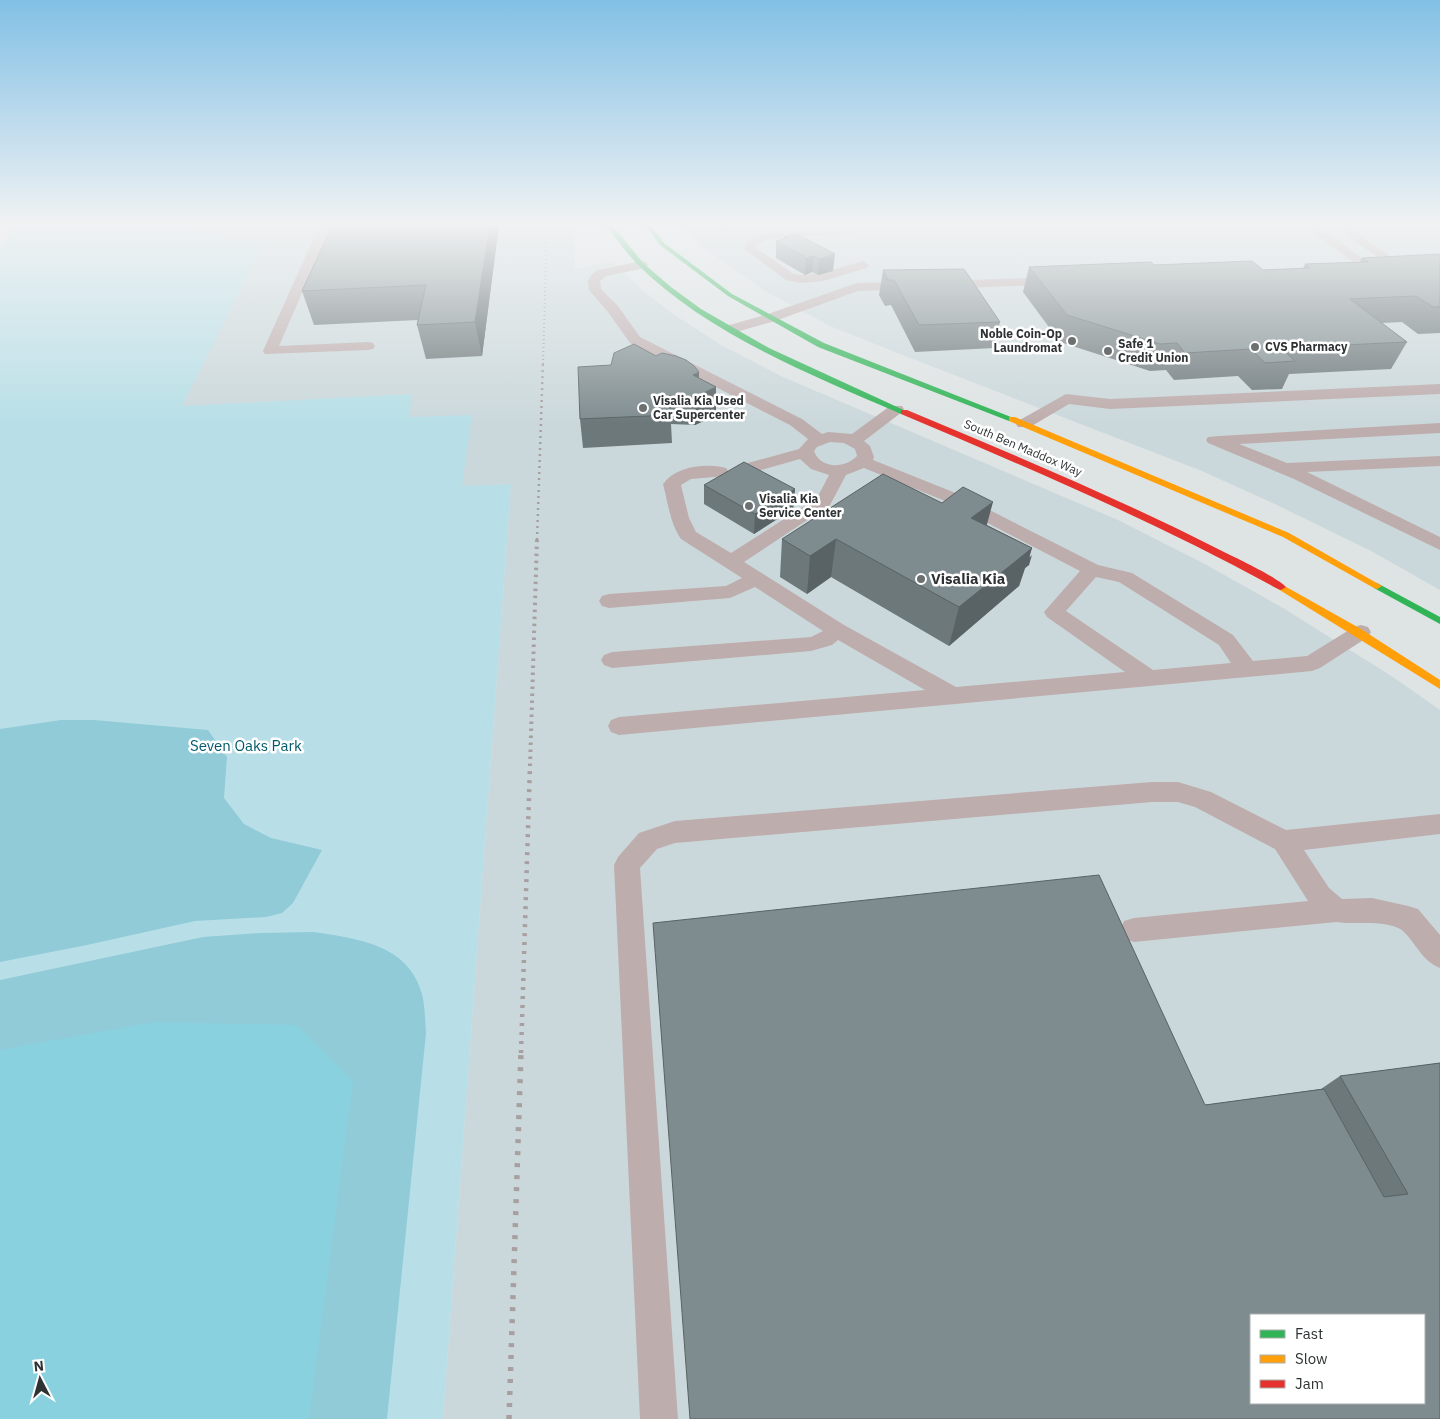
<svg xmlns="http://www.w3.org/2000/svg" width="1440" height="1419" font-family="'IBM Plex Sans',sans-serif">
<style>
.built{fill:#cbd8db;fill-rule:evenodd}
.green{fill:#b8dfe7}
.forest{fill:#91cbd7}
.water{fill:#8ad1e0}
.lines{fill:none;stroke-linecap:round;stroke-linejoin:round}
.lane{fill:#beadad;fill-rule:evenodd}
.fast{fill:#30b455;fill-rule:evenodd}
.slow{fill:#ff9f0a;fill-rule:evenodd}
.jam{fill:#e5322d;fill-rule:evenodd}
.rail-far4{stroke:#a8a0a0;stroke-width:2;stroke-dasharray:1 3;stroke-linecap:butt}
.rail-far3{stroke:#a8a0a0;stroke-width:2.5;stroke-dasharray:2 4;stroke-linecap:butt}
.rail-far2{stroke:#a8a0a0;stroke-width:4;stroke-dasharray:2.5 4.5;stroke-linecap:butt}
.rail-far1{stroke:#a8a0a0;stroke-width:4.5;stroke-dasharray:3 6;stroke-linecap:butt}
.rail{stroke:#a8a0a0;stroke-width:5.5;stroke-dasharray:4 8;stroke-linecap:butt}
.wall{fill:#6d787b}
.shaded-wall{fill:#596264}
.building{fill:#7f8c8f;stroke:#596264;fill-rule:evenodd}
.poi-dot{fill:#6c7071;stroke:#fff;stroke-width:2}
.labels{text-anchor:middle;stroke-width:5;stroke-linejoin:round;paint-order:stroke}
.far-poi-label{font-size:12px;font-weight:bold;fill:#2e3233;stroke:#fff;text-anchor:start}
.far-street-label{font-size:12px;fill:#2e3233;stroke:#fff}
.poi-label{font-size:15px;font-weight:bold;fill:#2e3233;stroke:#fff;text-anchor:start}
.park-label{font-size:15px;fill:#005a6a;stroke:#fff}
</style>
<rect width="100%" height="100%" fill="#dee3e4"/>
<path class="built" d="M 18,224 L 574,224 L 575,269 L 612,262 L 641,289 L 673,314 L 721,345 L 783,377 L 1118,520 L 1201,562 L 1283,608 L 1393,677 L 1440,710 L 1440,1419 L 443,1419 L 511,484 L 0,515 L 0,248 ZM 1251,1315 L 1424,1315 L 1424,1403 L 1251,1403 Z
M 679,224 L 1440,224 L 1440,590 L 1371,551 L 1279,506 L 1202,471 L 900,354 L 830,326 L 765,291 L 703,247 Z"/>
<path class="green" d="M 18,224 L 208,224 L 203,233 L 263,244 L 182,406 L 412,394 L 409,417 L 472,415 L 462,486 L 511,484 L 443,1419 L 0,1419 L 0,248 Z"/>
<path class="forest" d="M 61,720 L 94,720 L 208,730 L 227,757 L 224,798 L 244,824 L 271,838 L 322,850 L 293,903 L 282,913 L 266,917 L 195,921 L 87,945 L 0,962 L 0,729 Z
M 314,932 C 358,939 408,944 422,994 C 425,1006 425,1020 426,1033 L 387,1419 L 0,1419 L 0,980 L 203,937 L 261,933 Z"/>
<path class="water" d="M 155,1022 L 297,1025 L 353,1081 L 309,1419 L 0,1419 L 0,1050 Z"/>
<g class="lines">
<path class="lane" d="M 320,224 L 332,224 L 279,346 L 368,342 L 373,343 L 375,346 L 373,349 L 368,350 L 265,354 L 263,351 Z
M 705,224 L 731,225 L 737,228 C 729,235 713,231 705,224 Z
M 1301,224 L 1315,224 L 1373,266 L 1371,269 L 1363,269 Z
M 1331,224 L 1345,224 L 1401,264 L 1395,268 L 1391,267 Z
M 846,229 L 850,230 L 852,232 L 850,234 L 770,239 L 757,244 L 756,248 L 794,274 L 801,275 L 822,273 L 863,261 L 869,265 L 867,268 L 823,281 L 801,283 L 786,280 L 744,249 L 748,239 L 768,232 Z
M 642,261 L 646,262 L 648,265 L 646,268 L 606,276 L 600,281 L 601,289 L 618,306 L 640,337 L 802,419 L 822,434 L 828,432 L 852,434 L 890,406 L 902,406 L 904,409 L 902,412 L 864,441 L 870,446 L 874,457 L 873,460 L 958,494 L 1098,565 L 1132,573 L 1233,635 L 1253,661 L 1307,656 L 1354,627 L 1361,625 L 1368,627 L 1371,632 L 1368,637 L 1320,668 L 1312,671 L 619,735 L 611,732 L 608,726 L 611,720 L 619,717 L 925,690 L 838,640 L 832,645 L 811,651 L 612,668 L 604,665 L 601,660 L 604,655 L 612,652 L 811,637 L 823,631 L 755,587 L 730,598 L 609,608 L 602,606 L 599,601 L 602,596 L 609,594 L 726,586 L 742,578 L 681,539 C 670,523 668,503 663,484 C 676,466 706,463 726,468 L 729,472 L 726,476 L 691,479 L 681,485 L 689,518 L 696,532 L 731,553 L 817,498 L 829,475 L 811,469 L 800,459 L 743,475 L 737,474 L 734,470 L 737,466 L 799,449 L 808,439 L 790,425 L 630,343 L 608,312 L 589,290 L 588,281 L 592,274 L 598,270 ZM 830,442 L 844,443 L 855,449 L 857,456 C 846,468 821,470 814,451 L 817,447 ZM 864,468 L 945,501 L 1080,571 L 1044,612 L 1047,617 L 1125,672 L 956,687 L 844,625 L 744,562 L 830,505 L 846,475 ZM 1096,577 L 1119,582 L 1219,645 L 1231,663 L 1153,670 L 1066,611 Z
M 1056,277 L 1062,281 L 1061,284 L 945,289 L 939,285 L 945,281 Z
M 911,282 L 917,286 L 916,289 L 858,291 L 775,321 L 736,332 L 731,333 L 724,329 L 726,326 L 765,315 L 857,283 Z
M 1440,384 L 1440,394 L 1110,409 L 1069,404 L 1030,427 L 1018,427 L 1016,424 L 1018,421 L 1066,394 L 1110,399 Z
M 1440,423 L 1440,433 L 1239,444 L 1287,463 L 1440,456 L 1440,466 L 1307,472 L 1440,537 L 1440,550 L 1294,479 L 1208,443 L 1206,440 L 1208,437 L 1219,436 Z
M 1152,782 L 1178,782 L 1211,792 L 1286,830 L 1440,814 L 1440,834 L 1304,850 L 1329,888 L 1342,899 L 1372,898 L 1408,906 L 1418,909 L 1440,935 L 1440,968 C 1419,960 1412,934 1398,928 C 1378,920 1357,925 1336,922 L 1134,942 L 1124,939 L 1120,930 L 1124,921 L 1134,918 L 1308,901 L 1275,849 L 1195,807 L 1178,802 L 1152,802 L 675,843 L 657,849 L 640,868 L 678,1419 L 640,1419 L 614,865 L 618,857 L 639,833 L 675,821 Z"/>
<path class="fast" d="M 605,224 L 611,224 L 644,264 L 671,287 L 701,309 L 769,348 L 908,412 L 901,414 C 811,375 707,334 636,263 C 625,251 615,237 605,224 Z
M 644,224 L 650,224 L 664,243 L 732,294 L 824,343 L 1016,419 L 1009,421 L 818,347 L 728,296 L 660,245 Z
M 1377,583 L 1440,617 L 1440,624 L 1374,588 L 1372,586 Z"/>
<path class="slow" d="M 1009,417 L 1015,417 L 1289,533 L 1382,586 L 1377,589 L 1374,588 L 1283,537 L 1009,421 Z
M 1281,584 L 1361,629 L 1440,680 L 1440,689 L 1278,589 L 1276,587 Z"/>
<path class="jam" d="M 901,410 L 907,410 C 1012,454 1118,498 1220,550 C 1234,557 1277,577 1286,587 L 1281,590 L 1278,589 C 1156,522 1029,468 901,414 Z"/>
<path class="rail-far4" d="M 543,364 L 547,224"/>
<path class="rail-far3" d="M 537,540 L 543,362"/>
<path class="rail-far2" d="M 530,766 L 537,539"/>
<path class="rail-far1" d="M 521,1053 L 530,765"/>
<path class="rail" d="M 509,1419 L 521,1052"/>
</g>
<path class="wall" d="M 333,224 L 507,224 L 499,225 L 482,356 L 426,359 L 417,325 L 418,320 L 314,325 L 302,291 Z
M 797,234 L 833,271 L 818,275 L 812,272 L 805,275 L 776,258 L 776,241 L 784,239 L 784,237 Z
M 1440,254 L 1440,333 L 1418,334 L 1402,322 L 1381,323 L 1407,342 L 1391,369 L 1289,374 L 1282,389 L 1252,390 L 1238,376 L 1174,380 L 1166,370 L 1150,371 L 1060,342 L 1023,292 L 1029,267 L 1154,265 L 1263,270 L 1303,269 L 1305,264 L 1360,262 L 1362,258 Z
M 883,270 L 1000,322 L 994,348 L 915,352 L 891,305 L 885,306 L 879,295 Z
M 656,356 L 699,372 L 699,378 L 716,387 L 716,415 L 695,425 L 671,424 L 672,443 L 583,448 L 580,419 L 611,365 Z
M 704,485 L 795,489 L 793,509 L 754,534 L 704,504 Z
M 987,525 L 1032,548 L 1030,554 L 1029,565 L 1025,568 L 1019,586 L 949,646 L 831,577 L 807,594 L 780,577 L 782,539 Z
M 1440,1063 L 1440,1419 L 1205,1105 L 1321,1089 L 1340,1076 Z"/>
<path class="shaded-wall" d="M 490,224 L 499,224 L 482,356 L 475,322 Z
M 835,254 L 833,271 L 818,275 L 819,259 Z
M 814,256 L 812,272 L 805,275 L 806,258 Z
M 699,372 L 699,395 L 716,387 L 716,415 L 695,425 L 695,397 L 693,375 Z
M 795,489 L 793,509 L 754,534 L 755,514 Z
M 993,502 L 983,539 L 971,518 Z
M 836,539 L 831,577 L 807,594 L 810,556 Z
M 1032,548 L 1029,558 L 1032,555 L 1029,565 L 1025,568 L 1019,586 L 949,646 L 959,607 Z"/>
<path class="building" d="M 333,224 L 490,224 L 475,322 L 417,325 L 426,285 L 302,291 Z
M 797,234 L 835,254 L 819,259 L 814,256 L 806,258 L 776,241 L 787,238 L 784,237 Z
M 1440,254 L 1440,307 L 1433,307 L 1416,296 L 1350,299 L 1407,342 L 1281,348 L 1295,361 L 1265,363 L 1251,349 L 1185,353 L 1177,343 L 1160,344 L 1067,315 L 1029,267 L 1151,262 L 1154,265 L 1252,261 L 1263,270 L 1310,268 L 1305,264 L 1368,262 L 1362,258 Z
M 964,269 L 1000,322 L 919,325 L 894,280 L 888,280 L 883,270 Z
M 634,344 L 656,356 L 662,353 L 676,356 L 686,360 L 694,366 L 699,372 L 693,375 L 716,387 L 695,397 L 668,396 L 671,415 L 580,419 L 578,367 L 611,365 L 614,353 Z
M 744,462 L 795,489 L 755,514 L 704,485 Z
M 883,474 L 942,503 L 963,487 L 993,502 L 971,518 L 1032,548 L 959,607 L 836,539 L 810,556 L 782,539 Z
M 1099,875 L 1205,1105 L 1324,1089 L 1384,1197 L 1408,1194 L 1340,1076 L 1440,1063 L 1440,1419 L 690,1419 L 653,923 ZM 1251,1315 L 1424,1315 L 1424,1403 L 1251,1403 Z"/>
<linearGradient id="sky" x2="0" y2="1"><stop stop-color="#82c0e5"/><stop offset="0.53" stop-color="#f0f2f3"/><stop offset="1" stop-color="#f0f2f3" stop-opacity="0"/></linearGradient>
<rect width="1440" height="423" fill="url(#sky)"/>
<g class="poi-dot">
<circle cx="1072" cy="341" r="5"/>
<circle cx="1255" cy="347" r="5"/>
<circle cx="1108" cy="351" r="5"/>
<circle cx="643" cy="408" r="5"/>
<circle cx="749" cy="506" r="5"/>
<circle cx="921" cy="579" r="5"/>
</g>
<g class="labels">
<g class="far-poi-label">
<text x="1062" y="338" text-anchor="end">Noble Coin-Op<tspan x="1062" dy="14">Laundromat</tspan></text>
<text x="1118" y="348">Safe 1<tspan x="1118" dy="14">Credit Union</tspan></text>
<text x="1265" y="351">CVS Pharmacy</text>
<text x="653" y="405">Visalia Kia Used<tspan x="653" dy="14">Car Supercenter</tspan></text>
<text x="759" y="503">Visalia Kia<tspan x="759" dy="14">Service Center</tspan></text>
</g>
<g class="far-street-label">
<text transform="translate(1023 448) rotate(23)" y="4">South Ben Maddox Way</text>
</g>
<g class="poi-label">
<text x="931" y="584">Visalia Kia</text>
</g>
<g class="park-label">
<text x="246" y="751">Seven Oaks Park</text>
</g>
</g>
<rect x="1250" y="1314" width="175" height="90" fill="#ffffff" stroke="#abadad"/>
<rect x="1260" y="1330" width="25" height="8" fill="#30b455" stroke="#abadad"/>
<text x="1295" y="1339" font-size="15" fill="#2e3233">Fast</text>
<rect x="1260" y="1355" width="25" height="8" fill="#ff9f0a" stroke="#abadad"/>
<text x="1295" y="1364" font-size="15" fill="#2e3233">Slow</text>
<rect x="1260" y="1380" width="25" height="8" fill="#e5322d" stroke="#abadad"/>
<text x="1295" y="1389" font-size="15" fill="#2e3233">Jam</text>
<g transform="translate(40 1379) rotate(354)" stroke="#ffffff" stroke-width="4" paint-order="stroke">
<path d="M0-4L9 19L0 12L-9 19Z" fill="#2e3233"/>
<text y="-8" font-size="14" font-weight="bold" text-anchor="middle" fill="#2e3233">N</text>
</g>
</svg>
